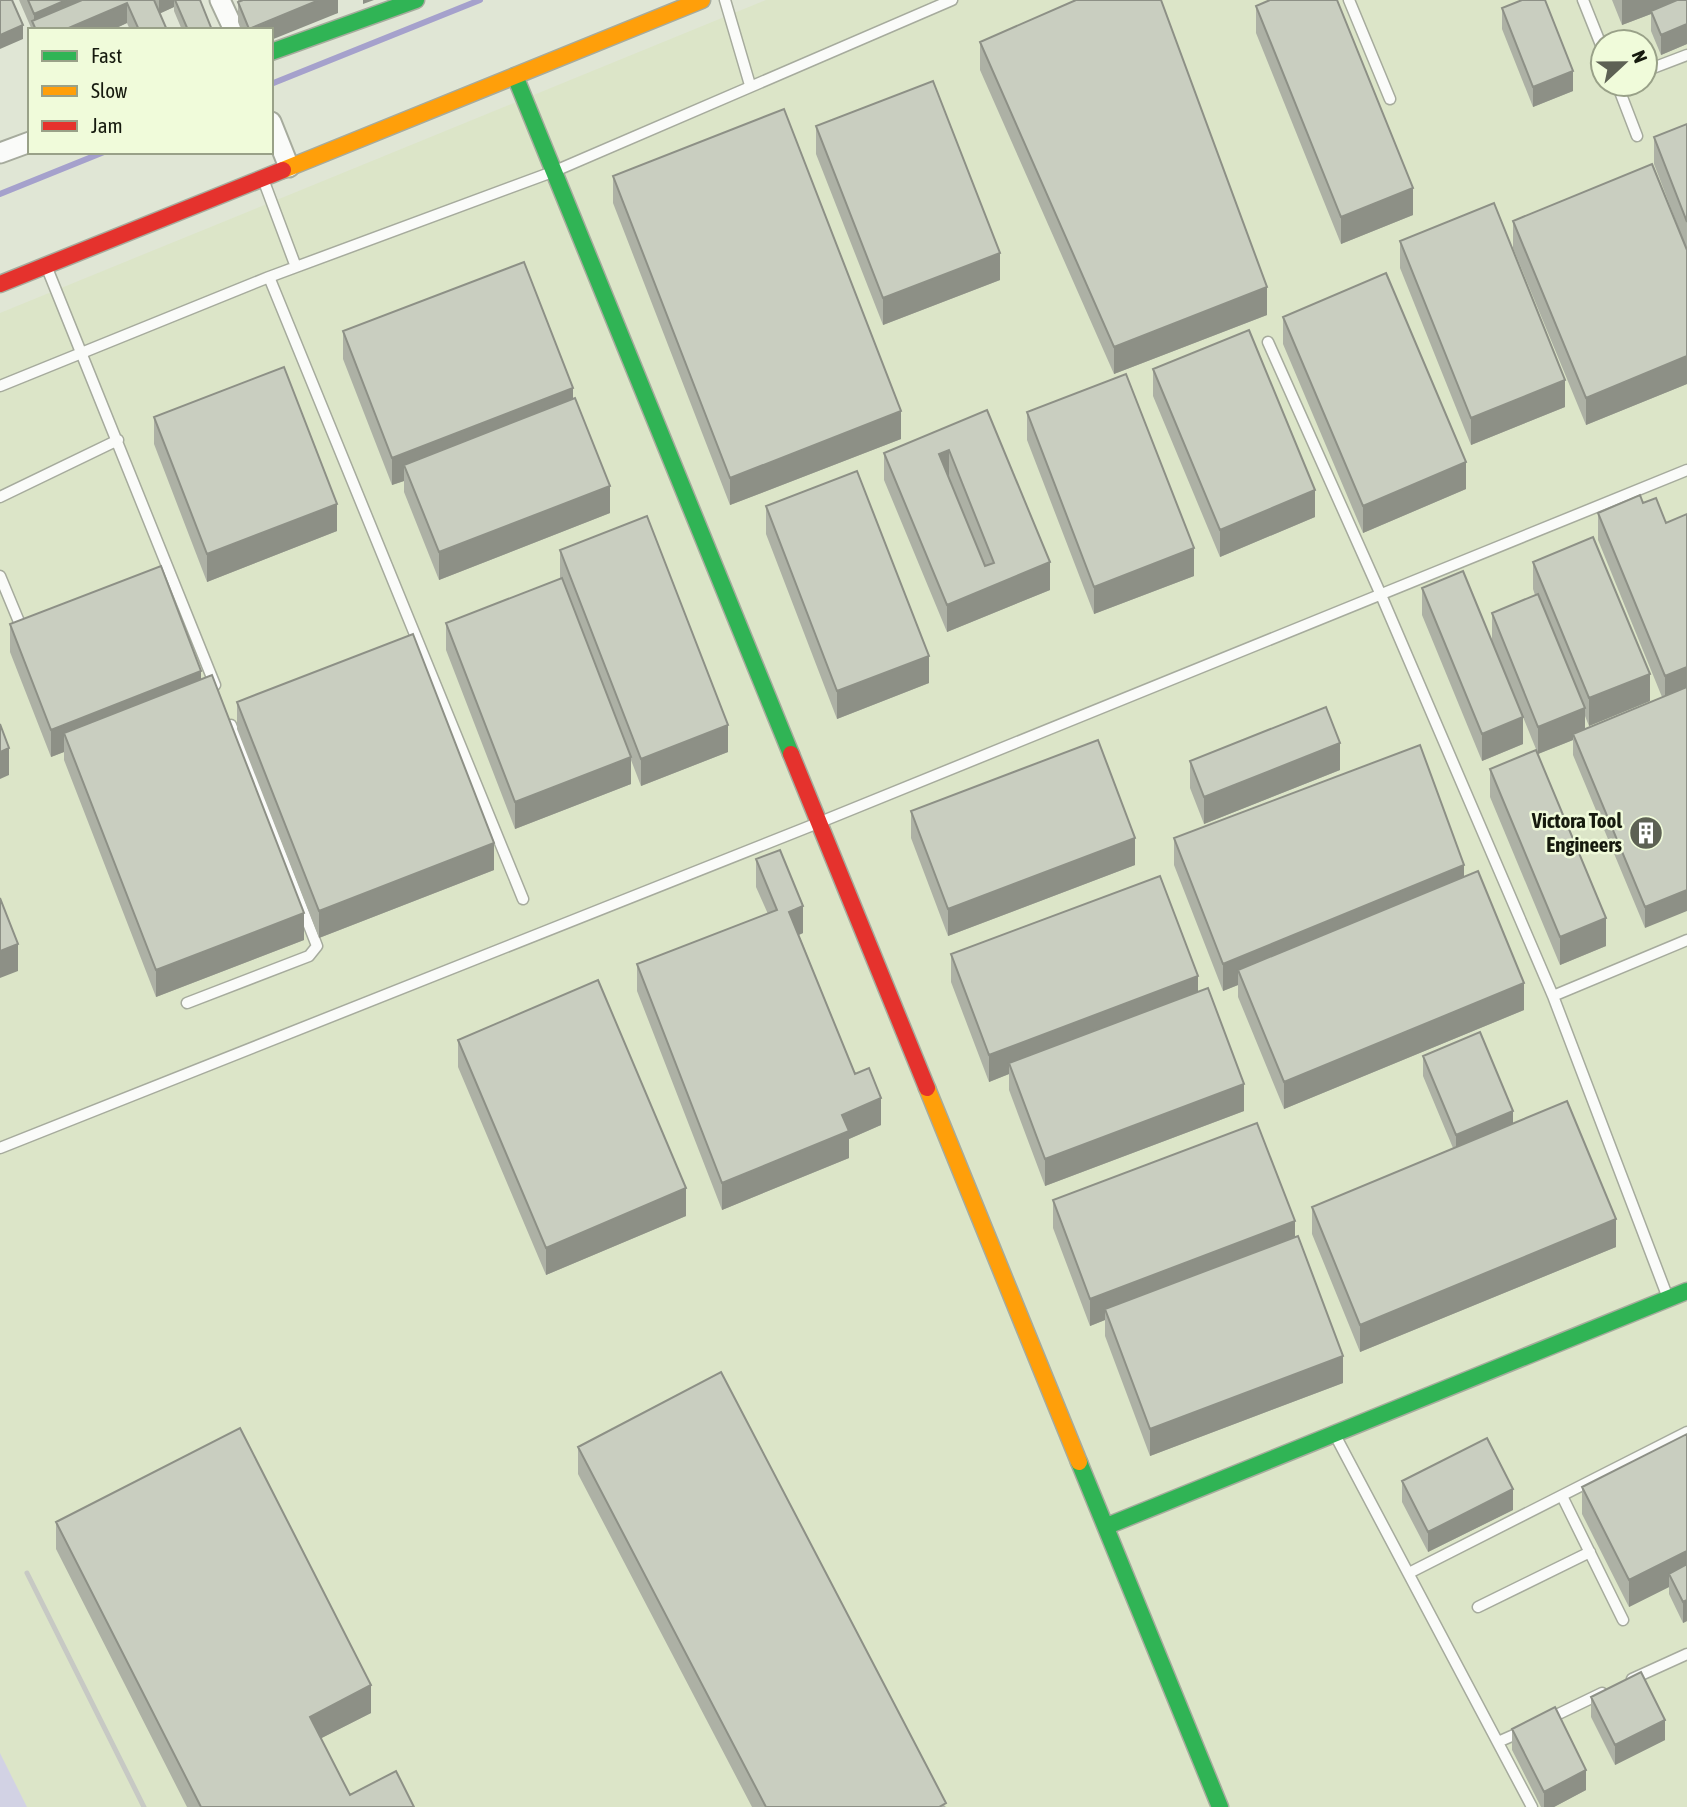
<svg xmlns="http://www.w3.org/2000/svg" width="1687" height="1807" font-family="'Asap Condensed',sans-serif">
<style>
.built{fill:#dce5c8;fill-rule:evenodd}
.green{fill:#d2d2e4}
.lines{fill:none;stroke-linecap:round;stroke-linejoin:round}
.stream{stroke:#a5a1cc;stroke-width:6}
.lane-casing{stroke:#a6ab9d;stroke-width:13}
.street-casing{stroke:#a6ab9d;stroke-width:23}
.fast-casing{stroke:#a6ab9d;stroke-width:19}
.slow-casing{stroke:#a6ab9d;stroke-width:19}
.jam-casing{stroke:#a6ab9d;stroke-width:19}
.lane{stroke:#fafbf9;stroke-width:10}
.street{stroke:#fafbf9;stroke-width:19}
.fast{stroke:#30b455;stroke-width:16}
.slow{stroke:#ff9f0a;stroke-width:16}
.jam{stroke:#e5322d;stroke-width:16}
.rail{stroke:#c7c9c4;stroke-width:5}
.wall{fill:#adb1a5}
.shaded-wall{fill:#8d9086}
.building{fill:#c9cec0;stroke:#8d9086;stroke-width:2;fill-rule:evenodd}
.labels{text-anchor:middle;stroke-width:5;stroke-linejoin:round;paint-order:stroke}
.poi-label{font-size:21px;font-weight:bold;fill:#161a0e;stroke:#f0fbda;text-anchor:end}
</style>
<rect width="100%" height="100%" fill="#e0e6d5"/>
<path class="built" d="M 766,0 L 1687,0 L 1687,1807 L 0,1807 L 0,313 ZM 1603,42 L 1645,42 L 1645,84 L 1603,84 Z"/>
<path class="green" d="M 0,1753 L 27,1807 L 0,1807 Z"/>
<g class="lines">
<path class="stream" d="M 271,84 L 480,0
M 0,194 L 104,152"/>
<g class="lane-casing">
<path id="lane" d="M 725,0 L 750,85
M 1349,0 L 1390,99
M 1583,0 L 1603,50
M 1645,71 L 1687,55
M 1617,84 L 1637,136
M 263,179 L 296,267
M 47,268 L 215,685
M 269,277 L 523,899
M 1268,342 L 1381,595 L 1553,996 L 1668,1298
M 0,386 L 269,277 L 555,171 L 952,0
M 0,497 L 118,440
M 0,576 L 22,629
M 1553,996 L 1687,940
M 187,1003 L 309,956 L 317,946 L 231,725
M 0,1148 L 818,823 L 1687,470
M 1335,1435 L 1532,1807
M 1562,1496 L 1623,1620
M 1409,1573 L 1687,1432
M 1478,1607 L 1590,1552
M 1632,1679 L 1687,1654
M 1546,1720 L 1602,1693
M 1498,1742 L 1523,1731"/>
</g>
<g class="street-casing">
<path id="street" d="M 220,0 L 234,30
M 271,122 L 289,167
M 0,153 L 30,142"/>
</g>
<g class="fast-casing">
<path id="fast" d="M 271,52 L 416,0
M 515,76 L 791,754
M 1079,1462 L 1220,1807
M 1107,1526 L 1687,1291"/>
</g>
<g class="slow-casing">
<path id="slow" d="M 283,170 L 702,0
M 927,1088 L 1079,1462"/>
</g>
<g class="jam-casing">
<path id="jam" d="M 0,284 L 283,170
M 791,754 L 927,1088"/>
</g>
<use href="#lane" class="lane"/>
<use href="#street" class="street"/>
<use href="#fast" class="fast"/>
<use href="#slow" class="slow"/>
<use href="#jam" class="jam"/>
<path class="rail" d="M 27,1573 L 144,1807"/>
</g>
<path class="wall" d="M 19,0 L 200,0 L 212,30 L 182,30 L 174,11 L 174,7 L 160,13 L 167,30 L 130,30 L 127,23 L 112,30 L 32,30 Z
M 238,0 L 338,0 L 338,13 L 271,30 L 241,30 L 238,22 Z
M 1612,0 L 1687,0 L 1687,44 L 1661,55 L 1651,31 L 1651,14 L 1622,25 Z
M 1256,6 L 1413,215 L 1341,244 L 1256,33 Z
M 1502,8 L 1573,91 L 1533,107 L 1502,29 Z
M 980,42 L 1267,315 L 1114,374 L 980,70 Z
M 1687,124 L 1687,250 L 1654,164 L 1654,137 Z
M 816,126 L 1000,280 L 883,325 L 816,154 Z
M 613,176 L 901,439 L 730,505 L 613,203 Z
M 1513,221 L 1687,250 L 1687,384 L 1586,425 L 1513,248 Z
M 1400,241 L 1565,407 L 1471,445 L 1400,268 Z
M 1283,317 L 1466,489 L 1363,533 L 1283,344 Z
M 343,331 L 573,399 L 610,513 L 439,580 L 404,492 L 404,481 L 392,485 L 343,359 Z
M 1153,369 L 1315,517 L 1220,557 L 1153,396 Z
M 987,410 L 1050,590 L 947,632 L 884,480 L 884,453 Z
M 1027,412 L 1194,576 L 1094,614 L 1027,440 Z
M 154,417 L 337,531 L 207,582 L 154,444 Z
M 1643,503 L 1666,523 L 1687,514 L 1645,928 L 1573,755 L 1573,740 L 1538,754 L 1523,717 L 1523,744 L 1482,761 L 1422,615 L 1422,588 L 1492,641 L 1492,613 L 1535,595 L 1533,589 L 1533,562 L 1650,701 L 1589,726 L 1585,716 L 1585,729 L 1662,697 L 1598,540 L 1598,513 Z
M 766,506 L 929,683 L 837,719 L 766,534 Z
M 560,550 L 728,752 L 641,786 L 631,760 L 631,784 L 515,829 L 446,650 L 446,623 L 560,579 Z
M 10,624 L 201,680 L 304,940 L 156,997 L 64,760 L 64,752 L 51,757 L 10,652 Z
M 237,702 L 494,870 L 319,938 L 237,729 Z
M 1190,761 L 1340,770 L 1204,824 L 1190,788 Z
M 1490,769 L 1606,946 L 1560,965 L 1490,797 Z
M 911,811 L 1135,865 L 948,936 L 911,838 Z
M 1174,838 L 1464,877 L 1524,1010 L 1284,1109 L 1238,997 L 1238,985 L 1223,991 L 1174,865 Z
M 756,859 L 803,933 L 799,935 L 855,1074 L 881,1125 L 849,1139 L 849,1158 L 722,1210 L 637,991 L 637,964 L 768,914 L 756,887 Z
M 951,954 L 1198,992 L 1244,1111 L 1045,1186 L 1009,1090 L 1009,1074 L 989,1082 L 951,982 Z
M 458,1040 L 686,1216 L 546,1275 L 458,1067 Z
M 1423,1056 L 1513,1124 L 1616,1247 L 1360,1352 L 1312,1234 L 1312,1207 L 1453,1148 L 1423,1076 Z
M 1053,1200 L 1295,1237 L 1343,1383 L 1150,1456 L 1105,1336 L 1105,1320 L 1090,1326 L 1053,1228 Z
M 1687,1434 L 1687,1621 L 1683,1623 L 1669,1594 L 1669,1587 L 1629,1607 L 1582,1514 L 1582,1487 Z
M 578,1447 L 946,1807 L 752,1807 L 578,1474 Z
M 1402,1481 L 1513,1510 L 1428,1552 L 1402,1502 Z
M 56,1522 L 371,1713 L 321,1738 L 350,1795 L 414,1807 L 187,1807 L 56,1549 Z
M 1591,1697 L 1665,1740 L 1615,1765 L 1591,1717 Z
M 1512,1729 L 1586,1790 L 1554,1807 L 1541,1807 L 1512,1750 Z"/>
<path class="shaded-wall" d="M 66,0 L 102,0 L 34,24 L 34,14 Z
M 159,0 L 174,0 L 174,7 L 159,14 Z
M 319,0 L 338,0 L 338,13 L 271,40 L 271,30 L 249,30 Z
M 363,0 L 374,0 L 363,4 Z
M 1622,0 L 1686,0 L 1651,11 L 1651,14 L 1622,25 Z
M 127,3 L 127,23 L 112,30 L 64,30 Z
M 1687,24 L 1687,44 L 1661,55 L 1661,35 Z
M 23,25 L 23,39 L 0,49 L 0,35 Z
M 1573,71 L 1573,91 L 1533,107 L 1533,87 Z
M 1413,188 L 1413,215 L 1341,244 L 1341,217 Z
M 1000,253 L 1000,280 L 883,325 L 883,298 Z
M 1267,287 L 1267,315 L 1114,374 L 1114,347 Z
M 1687,356 L 1687,384 L 1586,425 L 1586,398 Z
M 1565,380 L 1565,407 L 1471,445 L 1471,418 Z
M 573,388 L 573,415 L 404,465 L 404,481 L 392,485 L 392,458 Z
M 901,411 L 901,439 L 730,505 L 730,478 Z
M 949,450 L 949,477 L 939,454 Z
M 1466,462 L 1466,489 L 1363,533 L 1363,506 Z
M 610,486 L 610,513 L 439,580 L 439,552 Z
M 1315,490 L 1315,517 L 1220,557 L 1220,530 Z
M 337,504 L 337,531 L 207,582 L 207,554 Z
M 1194,548 L 1194,576 L 1094,614 L 1094,587 Z
M 1050,562 L 1050,590 L 947,632 L 947,605 Z
M 929,656 L 929,683 L 837,719 L 837,691 Z
M 1687,667 L 1687,694 L 1665,704 L 1665,676 Z
M 201,671 L 201,699 L 64,733 L 64,752 L 51,757 L 51,730 Z
M 1650,674 L 1650,701 L 1589,726 L 1589,698 Z
M 1585,708 L 1585,735 L 1573,734 L 1573,740 L 1538,754 L 1538,727 Z
M 1523,717 L 1523,744 L 1482,761 L 1482,734 Z
M 728,725 L 728,752 L 641,786 L 641,759 Z
M 1340,743 L 1340,770 L 1204,824 L 1204,797 Z
M 9,748 L 9,775 L 0,779 L 0,752 Z
M 631,757 L 631,784 L 515,829 L 515,802 Z
M 1135,838 L 1135,865 L 948,936 L 948,909 Z
M 494,843 L 494,870 L 319,938 L 319,911 Z
M 1464,865 L 1464,892 L 1238,970 L 1238,985 L 1223,991 L 1223,964 Z
M 1687,890 L 1687,911 L 1645,928 L 1645,907 Z
M 803,906 L 803,933 L 789,939 L 789,912 Z
M 304,913 L 304,940 L 156,997 L 156,970 Z
M 1606,918 L 1606,946 L 1560,965 L 1560,937 Z
M 18,944 L 18,971 L 0,978 L 0,951 Z
M 1198,976 L 1198,1003 L 1009,1063 L 1009,1074 L 989,1082 L 989,1055 Z
M 1524,983 L 1524,1010 L 1284,1109 L 1284,1082 Z
M 1244,1084 L 1244,1111 L 1045,1186 L 1045,1159 Z
M 881,1098 L 881,1125 L 849,1139 L 849,1158 L 722,1210 L 722,1183 L 842,1115 Z
M 1513,1111 L 1513,1132 L 1456,1155 L 1456,1135 Z
M 686,1188 L 686,1216 L 546,1275 L 546,1248 Z
M 1616,1219 L 1616,1247 L 1360,1352 L 1360,1325 Z
M 1295,1221 L 1295,1248 L 1105,1309 L 1105,1320 L 1090,1326 L 1090,1299 Z
M 1343,1356 L 1343,1383 L 1150,1456 L 1150,1429 Z
M 1513,1489 L 1513,1510 L 1428,1552 L 1428,1532 Z
M 1687,1551 L 1687,1578 L 1669,1574 L 1669,1587 L 1629,1607 L 1629,1580 Z
M 1687,1600 L 1687,1621 L 1683,1623 L 1683,1602 Z
M 371,1685 L 371,1713 L 310,1744 L 310,1717 Z
M 1665,1720 L 1665,1740 L 1615,1765 L 1615,1745 Z
M 1586,1770 L 1586,1790 L 1554,1807 L 1544,1807 L 1544,1792 Z"/>
<path class="building" d="M 0,0 L 12,0 L 23,25 L 0,35 Z
M 28,0 L 66,0 L 34,14 Z
M 82,0 L 154,0 L 167,30 L 139,30 L 127,3 L 64,30 L 36,30 L 32,21 Z
M 175,0 L 200,0 L 212,30 L 188,30 Z
M 243,0 L 319,0 L 249,29 L 238,2 Z
M 1076,0 L 1161,0 L 1267,287 L 1114,347 L 980,42 Z
M 1270,0 L 1337,0 L 1413,188 L 1341,217 L 1256,6 Z
M 1522,0 L 1545,0 L 1573,71 L 1533,87 L 1502,8 Z
M 1677,0 L 1687,0 L 1687,24 L 1661,35 L 1651,11 Z
M 933,81 L 1000,253 L 883,298 L 816,126 Z
M 784,109 L 901,411 L 730,478 L 613,176 Z
M 1687,124 L 1687,222 L 1654,137 Z
M 1652,164 L 1687,250 L 1687,356 L 1586,398 L 1513,221 Z
M 1494,203 L 1565,380 L 1471,418 L 1400,241 Z
M 524,262 L 573,388 L 392,458 L 343,331 Z
M 1386,273 L 1466,462 L 1363,506 L 1283,317 Z
M 1249,330 L 1315,490 L 1220,530 L 1153,369 Z
M 284,367 L 337,504 L 207,554 L 154,417 Z
M 1126,374 L 1194,548 L 1094,587 L 1027,412 Z
M 575,398 L 610,486 L 439,552 L 404,465 Z
M 987,410 L 1050,562 L 947,605 L 884,453 ZM 949,450 L 994,563 L 985,566 L 939,454 Z
M 857,471 L 929,656 L 837,691 L 766,506 Z
M 1640,495 L 1643,503 L 1656,498 L 1666,523 L 1687,514 L 1687,667 L 1665,676 L 1598,513 Z
M 647,516 L 728,725 L 641,759 L 560,550 Z
M 1593,537 L 1650,674 L 1589,698 L 1533,562 Z
M 161,566 L 201,671 L 51,730 L 10,624 Z
M 1463,571 L 1523,717 L 1482,734 L 1422,588 Z
M 562,578 L 631,757 L 515,802 L 446,623 Z
M 1538,594 L 1585,708 L 1538,727 L 1492,613 Z
M 413,634 L 494,843 L 319,911 L 237,702 Z
M 212,675 L 304,913 L 156,970 L 64,733 Z
M 1687,687 L 1687,890 L 1645,907 L 1573,734 Z
M 1326,707 L 1340,743 L 1204,797 L 1190,761 Z
M 0,724 L 9,748 L 0,752 Z
M 1098,740 L 1135,838 L 948,909 L 911,811 Z
M 1420,745 L 1464,865 L 1223,964 L 1174,838 Z
M 1536,750 L 1606,918 L 1560,937 L 1490,769 Z
M 780,850 L 803,906 L 789,912 L 855,1074 L 869,1068 L 881,1098 L 842,1115 L 849,1131 L 722,1183 L 637,964 L 777,910 L 756,859 Z
M 1478,871 L 1524,983 L 1284,1082 L 1238,970 Z
M 1160,876 L 1198,976 L 989,1055 L 951,954 Z
M 0,898 L 18,944 L 0,951 Z
M 598,980 L 686,1188 L 546,1248 L 458,1040 Z
M 1208,988 L 1244,1084 L 1045,1159 L 1009,1063 Z
M 1480,1032 L 1513,1111 L 1456,1135 L 1423,1056 Z
M 1567,1101 L 1616,1219 L 1360,1325 L 1312,1207 Z
M 1257,1123 L 1295,1221 L 1090,1299 L 1053,1200 Z
M 1298,1236 L 1343,1356 L 1150,1429 L 1105,1309 Z
M 721,1372 L 946,1803 L 939,1807 L 766,1807 L 578,1447 Z
M 240,1428 L 371,1685 L 310,1717 L 350,1795 L 396,1771 L 414,1807 L 201,1807 L 56,1522 Z
M 1687,1434 L 1687,1551 L 1629,1580 L 1582,1487 Z
M 1487,1438 L 1513,1489 L 1428,1532 L 1402,1481 Z
M 1687,1564 L 1687,1600 L 1683,1602 L 1669,1574 Z
M 1641,1672 L 1665,1720 L 1615,1745 L 1591,1697 Z
M 1555,1707 L 1586,1770 L 1544,1792 L 1512,1729 Z"/>
<defs>
<g id="building-disc" transform="scale(1.75)"><circle r="9.5" fill="#5d6154" stroke="#f0fbda"/><path d="M-4-6H4V6H1V3H-1V6H-4ZM-2.5-4.3h1.7v1.8h-1.7ZM.8-4.3h1.7v1.8H.8ZM-2.5-1h1.7V.8h-1.7ZM.8-1h1.7V.8H.8Z" fill="#fff"/></g>
</defs>
<g fill-rule="evenodd">
<use href="#building-disc" x="1646" y="833"/>
</g>
<g class="labels">
<g class="poi-label">
<text x="1622" y="828">Victora Tool<tspan x="1622" dy="24">Engineers</tspan></text>
</g>
</g>
<rect x="28" y="28" width="245" height="126" fill="#f0fbda" stroke="#99a188" stroke-width="2"/>
<rect x="42" y="51" width="35" height="10" fill="#30b455" stroke="#99a188" stroke-width="2"/>
<text x="91" y="63" font-size="21" fill="#161a0e">Fast</text>
<rect x="42" y="86" width="35" height="10" fill="#ff9f0a" stroke="#99a188" stroke-width="2"/>
<text x="91" y="98" font-size="21" fill="#161a0e">Slow</text>
<rect x="42" y="121" width="35" height="10" fill="#e5322d" stroke="#99a188" stroke-width="2"/>
<text x="91" y="133" font-size="21" fill="#161a0e">Jam</text>
<g transform="translate(1624 63) rotate(68)"><circle r="33" fill="#f0fbda" stroke="#99a188" stroke-width="2"/>
<path d="M0-5L12 26L0 18L-12 26Z" fill="#5d6154"/>
<text y="-10" font-size="19" font-weight="bold" text-anchor="middle" fill="#161a0e">N</text>
</g>
</svg>
